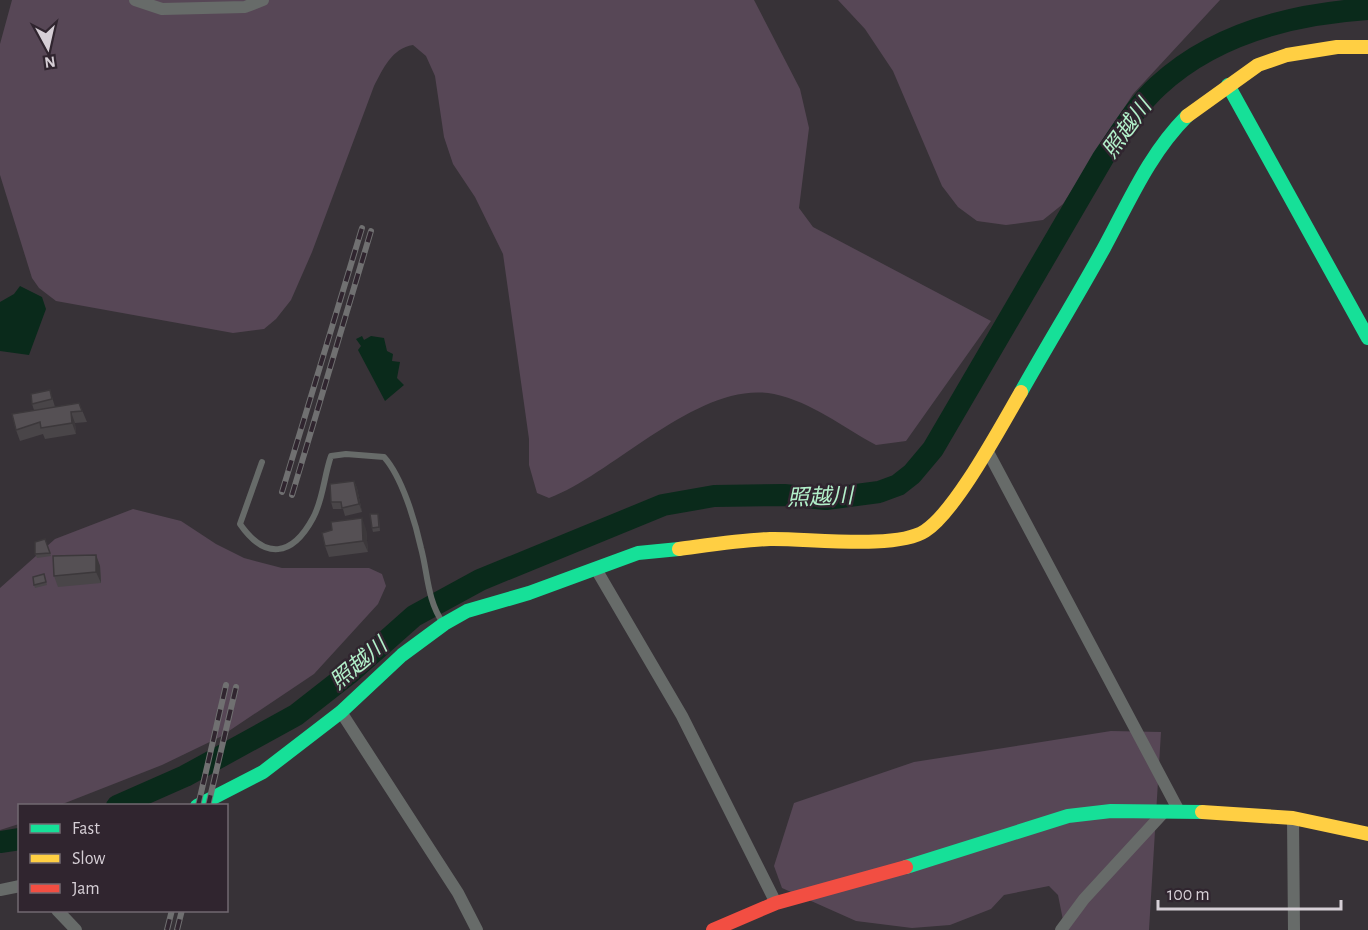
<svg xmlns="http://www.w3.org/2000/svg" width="1368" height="930" font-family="'Alegreya Sans','Noto Sans JP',sans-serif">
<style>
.green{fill:#574756}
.water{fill:#0a2a1b}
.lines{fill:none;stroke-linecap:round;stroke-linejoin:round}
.river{stroke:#0a2a1b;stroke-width:22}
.lane{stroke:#676b69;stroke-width:6}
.street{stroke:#676b69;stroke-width:12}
.fast{stroke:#16e098;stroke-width:14}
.slow{stroke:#ffcf43;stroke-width:14}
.jam{stroke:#f24e42;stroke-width:14}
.rail-casing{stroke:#707071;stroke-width:6}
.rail{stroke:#30252f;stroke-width:4;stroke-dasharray:11;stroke-linecap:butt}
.wall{fill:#494548}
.shaded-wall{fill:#3c383b}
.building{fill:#555054;stroke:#3c383b;stroke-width:1.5}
.labels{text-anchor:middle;stroke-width:5;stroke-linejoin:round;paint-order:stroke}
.water-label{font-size:22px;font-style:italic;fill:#b2f0ca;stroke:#30252f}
</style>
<rect width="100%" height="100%" fill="#373237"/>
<path class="green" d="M 12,0 L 754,0 L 800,89 L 809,128 L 799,208 L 813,227 L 991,321 L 906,441 L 876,445 C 842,427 812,402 774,394 C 700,379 615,473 549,498 L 537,493 L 529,465 L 529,439 L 503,254 L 475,197 L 453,164 L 444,137 L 435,76 L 426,56 L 413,45 C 392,48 383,69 374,86 L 312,252 L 291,300 L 276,319 L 264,329 L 233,333 L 56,301 L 39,288 L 32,278 L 0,175 L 0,44 Z
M 838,0 L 1220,0 L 1133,94 L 1063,204 L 1043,220 L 1006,225 L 977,221 L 958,207 L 942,186 L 893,71 L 865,29 Z
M 133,509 L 181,521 L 216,544 L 244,558 L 282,568 L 369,568 L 382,574 L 386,586 L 378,604 L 314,674 L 220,737 L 162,765 L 60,805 L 20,806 L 19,824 L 0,830 L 0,588 L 55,539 Z
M 1111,731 L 1161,732 L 1149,930 L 1065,930 L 1058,895 L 1049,886 L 1004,895 L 991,909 L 950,925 L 912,928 L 856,921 L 782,888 L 774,866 L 794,803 L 914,762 Z"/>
<path class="water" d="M 20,286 L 42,297 L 46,309 L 29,355 L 0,351 L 0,302 L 14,294 Z
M 362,336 L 364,340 L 371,336 L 384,338 L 387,351 L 393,354 L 392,361 L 400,362 L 397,378 L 404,385 L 385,401 L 358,350 L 361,346 L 356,339 Z"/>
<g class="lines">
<path class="river" d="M 117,806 L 185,776 L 296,715 L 351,672 L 414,616 L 480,580 L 663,505 L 714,496 L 784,495 L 826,499 L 879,492 L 898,485 L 912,474 L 933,449 L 1103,158 C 1120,134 1136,106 1158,86 C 1215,33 1292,14 1368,9
M 0,842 L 20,839"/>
<path class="lane" d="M 262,462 L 240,524 C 265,560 292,557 313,518 C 323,500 324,476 331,456 L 346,454 L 384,457 C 402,477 415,521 421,548 C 428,574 427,600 443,623"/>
<path class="street" d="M 135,0 L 162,9 L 245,7 L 263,0
M 987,450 L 1179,811
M 596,569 L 682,716 L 776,903
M 341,712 L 458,893 L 477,930
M 1293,818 L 1294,930
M 0,890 L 20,886
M 57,910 L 76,930
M 1061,930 L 1084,899 L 1165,811"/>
<path class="fast" d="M 1228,85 L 1368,338
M 1021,392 C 1048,344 1077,297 1104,248 C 1129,202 1149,154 1187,116
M 197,806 L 263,772 L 341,712 L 402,655 L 444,624 L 467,611 L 529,593 L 638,553 L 679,549
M 906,867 L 1068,816 L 1111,811 L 1202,812"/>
<path class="slow" d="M 1187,116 L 1258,65 L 1287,55 L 1337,47 L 1368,47
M 679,549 C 709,545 740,540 770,539 C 807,538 896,550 925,531 C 956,511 1001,426 1021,392
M 1202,812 L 1293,818 L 1368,834"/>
<path class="jam" d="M 713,930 L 776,903 L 906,867"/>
<g class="rail-casing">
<path id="rail" d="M 282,492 L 362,228
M 292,495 L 371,231
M 198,806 L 226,685
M 208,806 L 236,687
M 167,930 L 172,910
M 177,930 L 182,910"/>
</g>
<use href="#rail" class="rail"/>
</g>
<path class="wall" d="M 50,390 L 55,407 L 79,403 L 87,422 L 75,423 L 76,434 L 45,439 L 43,434 L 20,441 L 16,430 L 34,410 L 32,404 Z
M 354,481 L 357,488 L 362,512 L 345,516 L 343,509 L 333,509 L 331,502 Z
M 379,518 L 380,531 L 373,532 L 372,528 Z
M 366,529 L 368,552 L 329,557 L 325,546 Z
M 45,539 L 51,556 L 37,558 L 35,554 Z
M 96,555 L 100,566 L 101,583 L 58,587 L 54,576 Z
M 44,574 L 47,585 L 35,588 L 34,585 Z"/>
<path class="shaded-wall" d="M 71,412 L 75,423 L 76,434 L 72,423 Z
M 354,481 L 357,488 L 362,512 L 359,504 Z
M 362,518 L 366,529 L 368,552 L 363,541 Z
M 96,555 L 100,566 L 101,583 L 96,572 Z"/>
<path class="building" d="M 50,390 L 52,399 L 32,404 L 31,394 Z
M 79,403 L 82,411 L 71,412 L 72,423 L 41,428 L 40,422 L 16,430 L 12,414 Z
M 354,481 L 359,504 L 342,508 L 341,502 L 331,502 L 330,484 Z
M 370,514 L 378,514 L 379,527 L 372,528 Z
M 362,518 L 363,541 L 325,546 L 322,533 L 332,530 L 331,522 Z
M 45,539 L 50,553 L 35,554 L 35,542 Z
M 96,555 L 96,572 L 54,576 L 53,556 Z
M 44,574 L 46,582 L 34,585 L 33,577 Z"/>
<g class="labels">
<g class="water-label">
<text transform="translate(1126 128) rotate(-54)" y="8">照越川</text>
<text transform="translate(820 496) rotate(-2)" y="8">照越川</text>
<text transform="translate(358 663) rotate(-40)" y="8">照越川</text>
</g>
</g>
<rect x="18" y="804" width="210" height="108" fill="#30252f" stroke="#726972" stroke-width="1.5"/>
<rect x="30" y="824" width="30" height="9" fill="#16e098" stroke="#726972" stroke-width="1.5"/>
<text x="72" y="834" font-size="18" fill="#d6cfd6">Fast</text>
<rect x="30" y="854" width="30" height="9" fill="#ffcf43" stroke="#726972" stroke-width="1.5"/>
<text x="72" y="864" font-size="18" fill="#d6cfd6">Slow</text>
<rect x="30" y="884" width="30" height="9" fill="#f24e42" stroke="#726972" stroke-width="1.5"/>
<text x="72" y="894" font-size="18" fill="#d6cfd6">Jam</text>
<g transform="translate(48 48) rotate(172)" stroke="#30252f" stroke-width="4.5" paint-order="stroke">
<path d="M0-4.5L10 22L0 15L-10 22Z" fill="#d6cfd6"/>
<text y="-9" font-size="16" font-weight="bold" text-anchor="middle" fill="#d6cfd6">N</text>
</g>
<path d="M1158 900v9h183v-9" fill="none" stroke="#d6cfd6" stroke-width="3"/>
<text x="1167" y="900" font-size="18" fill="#d6cfd6" stroke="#30252f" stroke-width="4.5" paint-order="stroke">100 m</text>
</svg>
